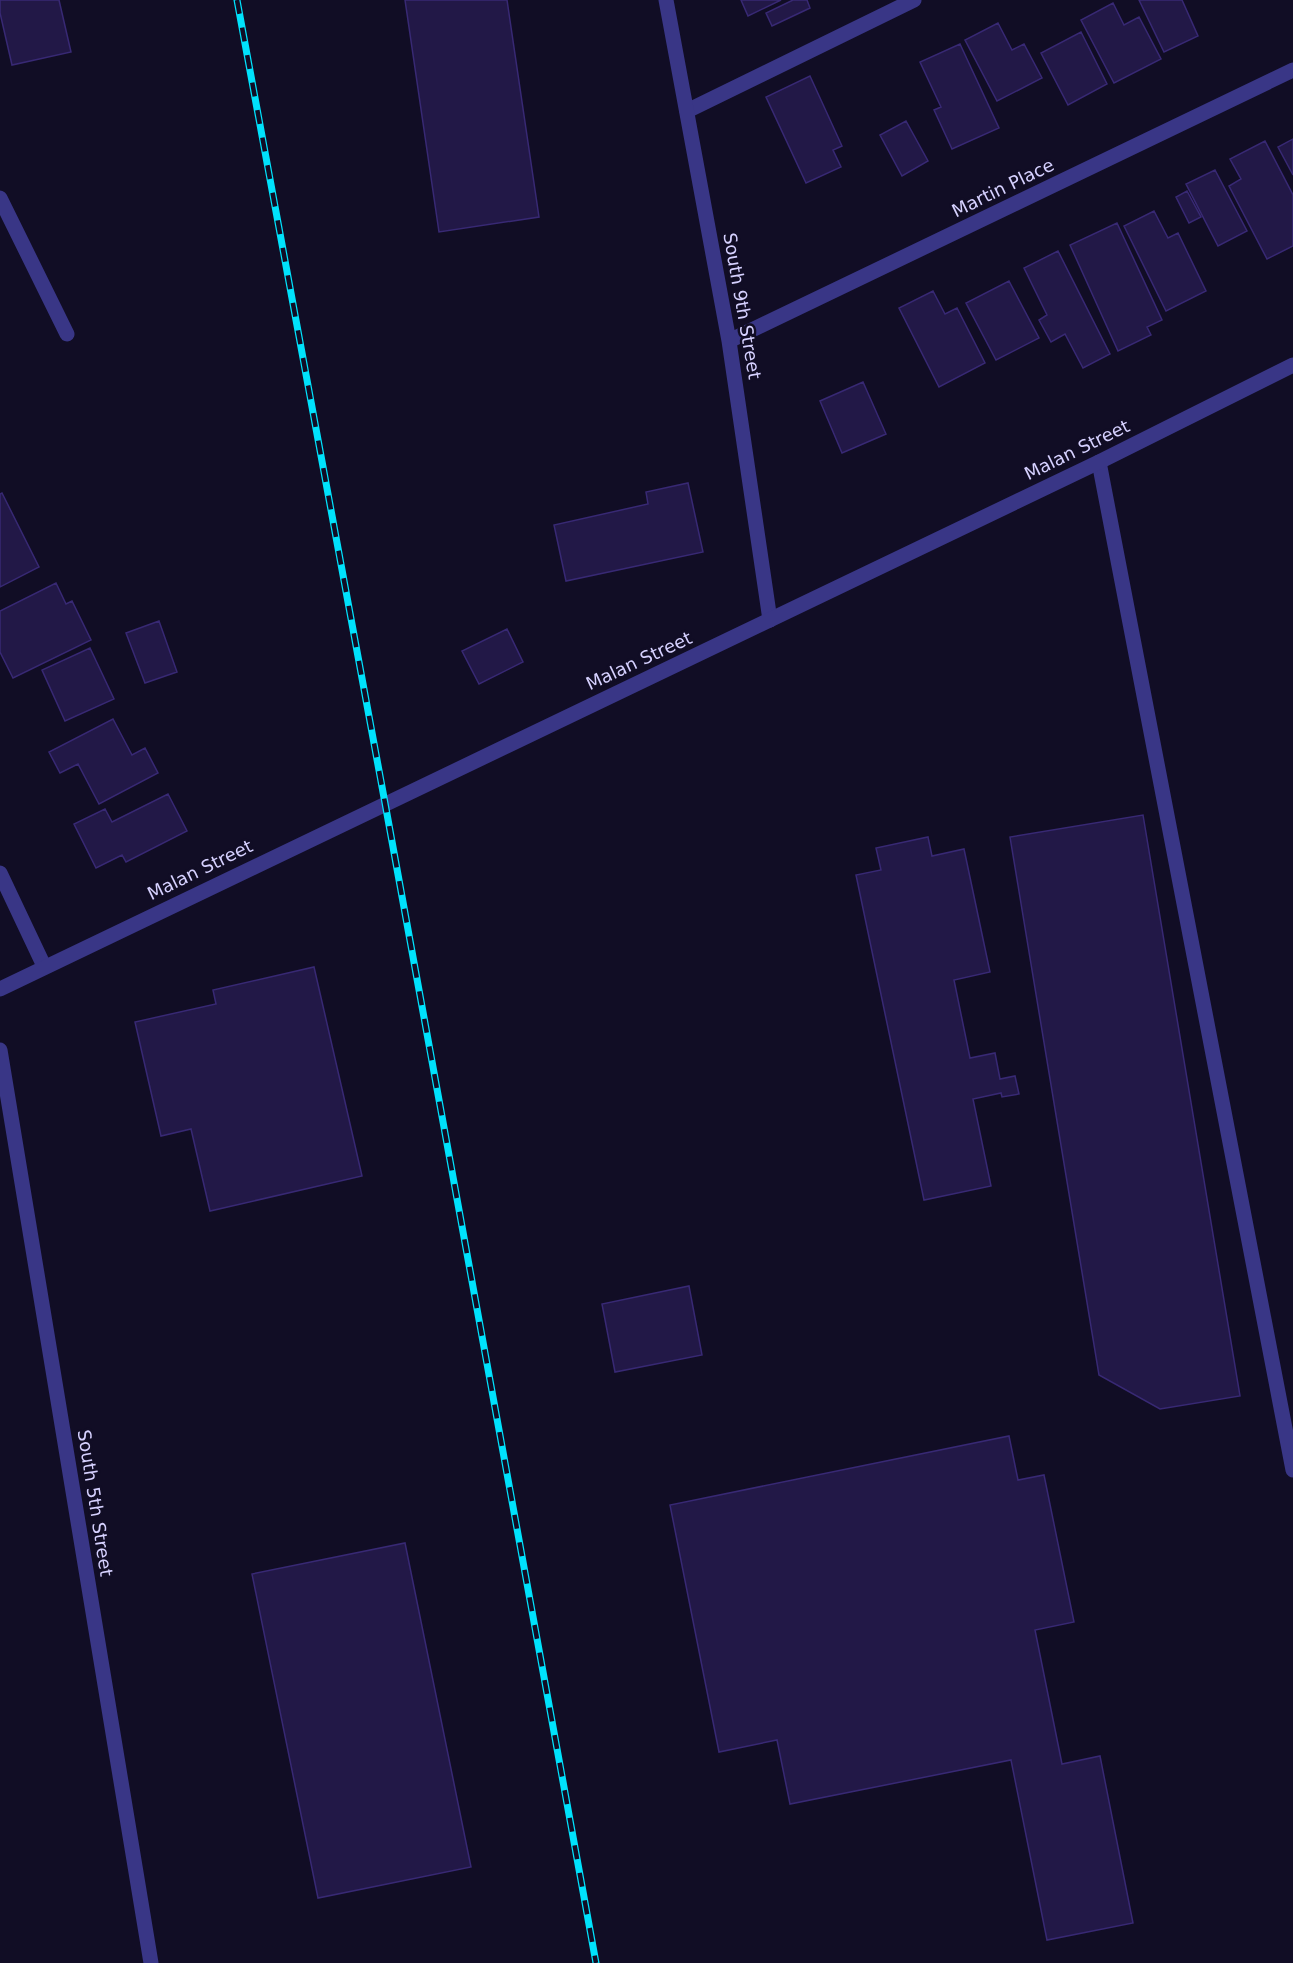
<svg xmlns="http://www.w3.org/2000/svg" width="1293" height="1963" font-family="'DejaVu Sans',sans-serif">
<style>
.building{fill:#221847;stroke:#382974;stroke-width:1.5}
.lines{fill:none;stroke-linecap:round;stroke-linejoin:round}
.service{stroke:#393686;stroke-width:15}
.minor{stroke:#393686;stroke-width:15}
.tertiary{stroke:#393686;stroke-width:15}
.rail-casing{stroke:#00e2fc;stroke-width:7}
.rail{stroke:#110d25;stroke-width:4.5;stroke-dasharray:14;stroke-linecap:butt}
.labels{text-anchor:middle;stroke-width:5;stroke-linejoin:round;paint-order:stroke}
.street-label{font-size:18px;fill:#d6d1ff;stroke:#110d25}
</style>
<rect width="100%" height="100%" fill="#110d25"/>
<path class="building" d="M 0,0 L 59,0 L 71,52 L 12,65 L 0,13 Z
M 405,0 L 507,0 L 539,217 L 439,232 Z
M 741,0 L 781,0 L 748,16 Z
M 793,0 L 807,0 L 810,8 L 772,26 L 766,13 Z
M 1139,0 L 1182,0 L 1198,36 L 1164,52 Z
M 1113,3 L 1124,25 L 1139,17 L 1161,59 L 1114,83 L 1081,20 Z
M 998,23 L 1012,50 L 1024,44 L 1042,78 L 997,101 L 965,40 Z
M 1081,32 L 1107,84 L 1068,105 L 1041,53 Z
M 960,44 L 999,128 L 952,149 L 934,110 L 941,107 L 920,62 Z
M 810,76 L 842,146 L 833,150 L 841,167 L 806,183 L 766,97 Z
M 906,121 L 928,161 L 902,176 L 880,135 Z
M 1293,139 L 1293,175 L 1278,147 Z
M 1265,141 L 1293,195 L 1293,246 L 1267,259 L 1229,186 L 1241,179 L 1230,159 Z
M 1215,170 L 1247,231 L 1218,246 L 1186,184 Z
M 1187,191 L 1201,217 L 1189,223 L 1176,197 Z
M 1154,211 L 1168,238 L 1178,233 L 1206,291 L 1166,311 L 1124,226 Z
M 1117,223 L 1162,320 L 1147,327 L 1151,335 L 1118,351 L 1070,245 Z
M 1058,251 L 1110,354 L 1083,368 L 1065,334 L 1051,342 L 1039,320 L 1047,315 L 1024,268 Z
M 1009,281 L 1039,338 L 996,360 L 966,303 Z
M 933,291 L 945,314 L 957,308 L 985,363 L 939,387 L 899,308 Z
M 863,382 L 886,434 L 842,453 L 820,401 Z
M 688,483 L 703,552 L 566,581 L 554,525 L 648,504 L 646,492 Z
M 2,493 L 39,567 L 0,587 L 0,494 Z
M 56,583 L 66,604 L 72,601 L 91,640 L 13,678 L 0,652 L 0,611 Z
M 159,621 L 177,672 L 145,683 L 126,633 Z
M 507,629 L 523,662 L 479,684 L 462,651 Z
M 90,648 L 114,699 L 65,721 L 42,670 Z
M 113,719 L 132,755 L 145,748 L 158,773 L 99,804 L 78,764 L 60,773 L 49,752 Z
M 168,794 L 187,831 L 126,862 L 122,855 L 96,868 L 74,824 L 105,809 L 112,822 Z
M 1143,815 L 1240,1396 L 1160,1409 L 1099,1375 L 1010,837 Z
M 928,837 L 932,856 L 964,849 L 990,972 L 954,980 L 970,1058 L 995,1053 L 1000,1079 L 1015,1076 L 1019,1094 L 1002,1097 L 1001,1093 L 973,1099 L 991,1186 L 924,1200 L 856,875 L 881,870 L 876,848 Z
M 314,967 L 362,1176 L 210,1211 L 191,1129 L 161,1136 L 135,1022 L 216,1004 L 213,990 Z
M 689,1286 L 702,1355 L 615,1372 L 602,1304 Z
M 1009,1436 L 1018,1480 L 1044,1475 L 1074,1622 L 1035,1630 L 1062,1764 L 1100,1756 L 1133,1923 L 1047,1940 L 1011,1760 L 790,1804 L 777,1740 L 719,1752 L 670,1505 Z
M 405,1543 L 471,1867 L 318,1898 L 252,1574 Z"/>
<g class="lines">
<path class="service" d="M 687,111 L 914,0
M 0,198 L 67,334
M 1099,462 L 1293,1470"/>
<path class="minor" d="M 666,0 L 729,341 L 770,620
M 729,341 L 1293,70
M 0,873 L 44,966
M 0,1050 L 151,1963"/>
<path class="tertiary" d="M 0,989 L 1099,462 L 1293,365"/>
<g class="rail-casing">
<path id="rail" d="M 237,0 L 385,803 L 596,1963"/>
</g>
<use href="#rail" class="rail"/>
</g>
<g class="labels">
<g class="street-label">
<text transform="translate(1003 188) rotate(-26)" y="6">Martin Place</text>
<text transform="translate(742 306) rotate(80)" y="6">South 9th Street</text>
<text transform="translate(1077 450) rotate(-26)" y="6">Malan Street</text>
<text transform="translate(639 661) rotate(-25)" y="6">Malan Street</text>
<text transform="translate(200 870) rotate(-26)" y="6">Malan Street</text>
<text transform="translate(95 1503) rotate(81)" y="6">South 5th Street</text>
</g>
</g>
</svg>
